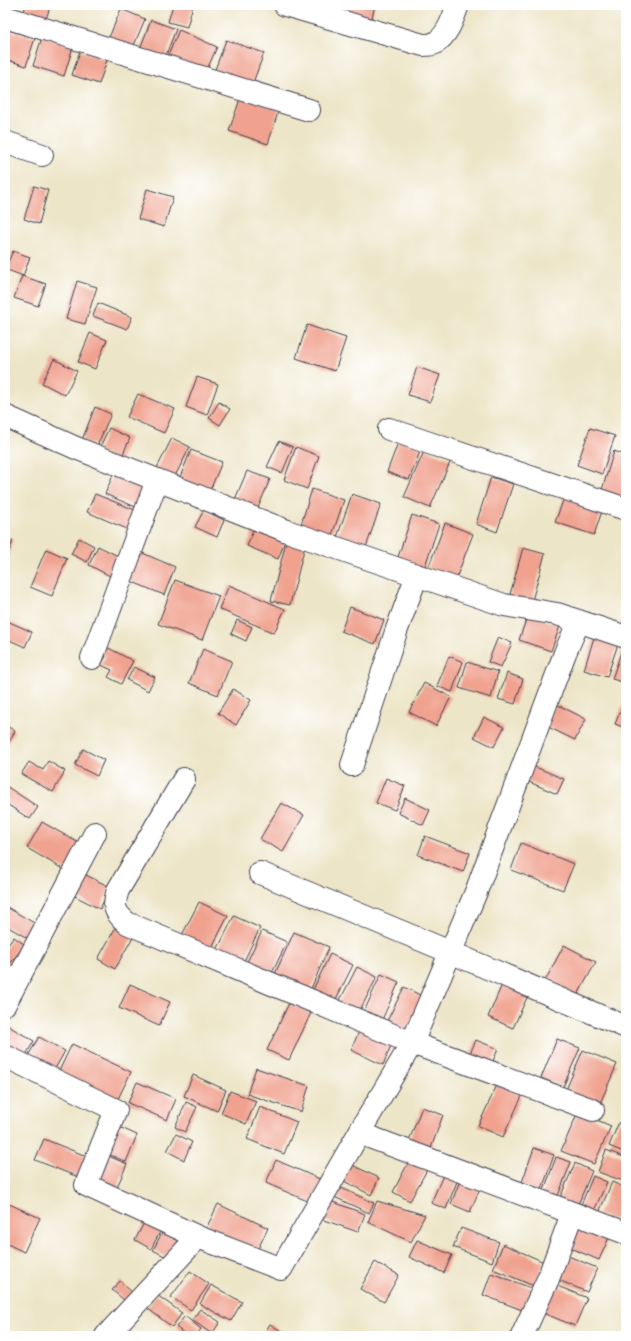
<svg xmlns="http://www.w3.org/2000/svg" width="631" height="1341" font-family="'Shantell Sans',sans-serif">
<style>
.building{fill:#f0a28f}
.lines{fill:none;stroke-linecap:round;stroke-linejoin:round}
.minor-casing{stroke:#403f50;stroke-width:24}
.minor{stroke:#fff;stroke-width:22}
</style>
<rect width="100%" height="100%" fill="#fff"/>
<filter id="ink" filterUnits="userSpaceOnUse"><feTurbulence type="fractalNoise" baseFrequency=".025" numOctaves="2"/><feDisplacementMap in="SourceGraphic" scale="8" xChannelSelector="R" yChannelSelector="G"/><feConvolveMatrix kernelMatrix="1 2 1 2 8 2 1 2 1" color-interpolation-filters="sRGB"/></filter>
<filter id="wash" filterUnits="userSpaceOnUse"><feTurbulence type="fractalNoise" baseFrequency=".012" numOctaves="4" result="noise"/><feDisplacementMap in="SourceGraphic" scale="16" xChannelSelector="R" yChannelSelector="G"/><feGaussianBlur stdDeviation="0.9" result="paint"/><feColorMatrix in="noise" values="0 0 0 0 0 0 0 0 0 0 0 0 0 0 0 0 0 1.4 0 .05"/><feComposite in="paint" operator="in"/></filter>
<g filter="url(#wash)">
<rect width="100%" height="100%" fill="#ede5c7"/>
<g id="blocks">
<path class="building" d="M 26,5 L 51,5 L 44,24 L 22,18 Z
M 129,5 L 144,5 L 143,9 Z
M 173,5 L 193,5 L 187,27 L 168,22 Z
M 317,5 L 375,5 L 371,22 Z
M 121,9 L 145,19 L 132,50 L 108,40 Z
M 151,20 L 176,29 L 165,58 L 140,49 Z
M 5,29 L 35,38 L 26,66 L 5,59 Z
M 179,30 L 217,47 L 205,74 L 167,58 Z
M 42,37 L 73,47 L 64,76 L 33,66 Z
M 226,40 L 264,53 L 251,88 L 213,75 Z
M 80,51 L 107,60 L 99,84 L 72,75 Z
M 241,96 L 279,109 L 268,144 L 229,131 Z
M 34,186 L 48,190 L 39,224 L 24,219 Z
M 147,189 L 173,197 L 164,227 L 138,219 Z
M 13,251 L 30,257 L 23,276 L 5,269 Z
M 22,276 L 46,284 L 38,306 L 14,298 Z
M 77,281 L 97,287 L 85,324 L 66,319 Z
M 98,303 L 132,317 L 127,329 L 93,316 Z
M 307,325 L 346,338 L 335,371 L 296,358 Z
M 90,333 L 107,340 L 95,369 L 78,362 Z
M 54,359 L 77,371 L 65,395 L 42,383 Z
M 417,367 L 440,375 L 430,402 L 408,395 Z
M 197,377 L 218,384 L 207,415 L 186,407 Z
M 138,394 L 175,409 L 164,433 L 127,417 Z
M 219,402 L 230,409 L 220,425 L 209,418 Z
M 95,407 L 111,414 L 97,446 L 82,440 Z
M 109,428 L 130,438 L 120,461 L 98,451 Z
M 590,428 L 615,436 L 602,474 L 577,465 Z
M 172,438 L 190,447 L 174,478 L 156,470 Z
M 399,440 L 421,449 L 409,480 L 387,472 Z
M 279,441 L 293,447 L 282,473 L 267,467 Z
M 296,447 L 319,456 L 307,489 L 284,480 Z
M 425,449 L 451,460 L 430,508 L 404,497 Z
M 191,450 L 222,462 L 208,495 L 178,482 Z
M 614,451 L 626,455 L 626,493 L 624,498 L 602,490 Z
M 116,468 L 149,482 L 138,508 L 105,494 Z
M 247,471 L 270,479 L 256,513 L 233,504 Z
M 491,477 L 513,484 L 497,532 L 476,524 Z
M 312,489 L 344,500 L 330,541 L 299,531 Z
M 95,494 L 135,510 L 127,529 L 87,512 Z
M 352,494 L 381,504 L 364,553 L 335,543 Z
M 564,498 L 602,511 L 594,535 L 555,522 Z
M 204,510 L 224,520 L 217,537 L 195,527 Z
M 412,515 L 439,524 L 423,572 L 396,563 Z
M 256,523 L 287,536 L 278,559 L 247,546 Z
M 445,523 L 473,534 L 454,584 L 426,574 Z
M 5,538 L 13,540 L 5,564 Z
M 79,538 L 94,546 L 87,562 L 71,554 Z
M 287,538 L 306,542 L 290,605 L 271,601 Z
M 98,546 L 120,557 L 110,576 L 89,565 Z
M 523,548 L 545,554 L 531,604 L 509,598 Z
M 46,549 L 67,558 L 52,596 L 30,587 Z
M 133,549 L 175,567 L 164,595 L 123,578 Z
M 175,580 L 219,596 L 202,640 L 158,624 Z
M 229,585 L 285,609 L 274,633 L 219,609 Z
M 350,607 L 384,620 L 375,644 L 341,631 Z
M 528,614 L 560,626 L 551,651 L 519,640 Z
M 5,620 L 32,632 L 25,647 L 5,638 Z
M 237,620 L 252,627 L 246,641 L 231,634 Z
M 596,631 L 620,638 L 607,677 L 584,670 Z
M 498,637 L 512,643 L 501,667 L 488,662 Z
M 626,638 L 626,683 L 612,679 Z
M 101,644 L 133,661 L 121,684 L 108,677 L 112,670 L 101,665 L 106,656 L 98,652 Z
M 203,649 L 232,661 L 218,695 L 189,683 Z
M 449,656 L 463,662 L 452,692 L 437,686 Z
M 467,662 L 498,672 L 491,698 L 459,688 Z
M 134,667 L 155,677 L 148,691 L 127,680 Z
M 507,673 L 523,679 L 515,704 L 498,699 Z
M 424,683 L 451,697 L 436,726 L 409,712 Z
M 233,689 L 251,700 L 236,725 L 218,713 Z
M 626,697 L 626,728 L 615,724 Z
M 556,704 L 586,719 L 575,740 L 546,726 Z
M 484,717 L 504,727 L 494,747 L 474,737 Z
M 5,725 L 15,731 L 5,749 Z
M 83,749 L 104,760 L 97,776 L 75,765 Z
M 48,761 L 65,771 L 53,792 L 21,774 L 29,762 L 43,770 Z
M 533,766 L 564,779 L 557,794 L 527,781 Z
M 386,778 L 405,786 L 395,810 L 376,803 Z
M 6,786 L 38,807 L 30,819 L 5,803 Z
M 405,798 L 430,810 L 423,825 L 398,813 Z
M 281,803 L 304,815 L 283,852 L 260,839 Z
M 42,822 L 84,846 L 68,872 L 27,848 Z
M 425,836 L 470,853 L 463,872 L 418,855 Z
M 521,843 L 574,864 L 563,890 L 511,870 Z
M 80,872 L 110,887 L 100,909 L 69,893 Z
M 199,902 L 228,916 L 210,951 L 181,937 Z
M 5,906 L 41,927 L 32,941 L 5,925 Z
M 234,916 L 260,928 L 242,965 L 216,952 Z
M 117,925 L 134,935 L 115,969 L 98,959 Z
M 262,931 L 287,942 L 272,973 L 247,962 Z
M 294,932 L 329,947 L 310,991 L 274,976 Z
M 14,937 L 25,945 L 9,965 L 5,962 L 5,949 Z
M 564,945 L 596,962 L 575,1000 L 544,983 Z
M 330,954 L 353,965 L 333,1005 L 311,994 Z
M 357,967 L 377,977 L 358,1014 L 338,1004 Z
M 381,974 L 399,982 L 381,1022 L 363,1014 Z
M 504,980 L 530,991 L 513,1028 L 488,1017 Z
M 130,984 L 170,1002 L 159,1026 L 119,1008 Z
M 404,987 L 424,997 L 406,1033 L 386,1023 Z
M 289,1003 L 311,1013 L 289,1060 L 267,1050 Z
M 5,1024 L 34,1041 L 22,1062 L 5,1052 Z
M 360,1029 L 392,1043 L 383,1065 L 351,1050 Z
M 39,1037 L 65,1051 L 51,1076 L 25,1061 Z
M 557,1039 L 580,1048 L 563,1087 L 541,1078 Z
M 476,1040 L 498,1049 L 490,1068 L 468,1058 Z
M 72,1044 L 131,1072 L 116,1103 L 57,1075 Z
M 583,1050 L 617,1064 L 599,1106 L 565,1092 Z
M 256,1068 L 309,1086 L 301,1112 L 247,1094 Z
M 193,1075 L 226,1090 L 217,1111 L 184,1096 Z
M 137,1082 L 176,1099 L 167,1120 L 128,1103 Z
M 497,1085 L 522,1096 L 503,1137 L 478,1126 Z
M 230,1091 L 256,1101 L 246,1124 L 221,1113 Z
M 186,1102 L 197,1107 L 185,1132 L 175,1127 Z
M 260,1107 L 297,1122 L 284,1154 L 247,1139 Z
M 422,1107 L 443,1115 L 430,1151 L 408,1143 Z
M 578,1112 L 611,1126 L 594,1164 L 561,1151 Z
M 619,1122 L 626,1125 L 626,1153 L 609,1146 Z
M 117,1126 L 137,1135 L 126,1162 L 106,1153 Z
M 176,1134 L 192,1142 L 184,1160 L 167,1151 Z
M 44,1139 L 91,1158 L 83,1179 L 35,1160 Z
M 534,1148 L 554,1155 L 541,1192 L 521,1185 Z
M 606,1150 L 626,1158 L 626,1182 L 598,1172 Z
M 104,1154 L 127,1164 L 115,1192 L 91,1182 Z
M 556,1157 L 571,1162 L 556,1201 L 542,1196 Z
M 410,1159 L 428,1168 L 410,1201 L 393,1192 Z
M 276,1160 L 322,1180 L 312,1203 L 266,1183 Z
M 346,1162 L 379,1178 L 371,1195 L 338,1178 Z
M 575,1163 L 592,1171 L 577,1207 L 559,1200 Z
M 444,1173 L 458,1179 L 446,1209 L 431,1203 Z
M 593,1176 L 607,1182 L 592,1215 L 579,1210 Z
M 461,1178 L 481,1186 L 470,1212 L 451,1204 Z
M 612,1182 L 626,1188 L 626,1223 L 598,1215 Z
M 335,1185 L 374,1203 L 369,1213 L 330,1195 Z
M 325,1199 L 365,1214 L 358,1232 L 318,1218 Z
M 377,1201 L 425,1215 L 411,1242 L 368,1222 Z
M 5,1202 L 40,1218 L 24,1252 L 5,1243 Z
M 218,1204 L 268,1228 L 256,1253 L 206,1229 Z
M 579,1220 L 611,1233 L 599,1260 L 568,1247 Z
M 144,1223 L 160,1232 L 151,1249 L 135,1240 Z
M 461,1228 L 499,1242 L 492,1262 L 453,1247 Z
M 164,1229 L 181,1237 L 170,1259 L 153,1250 Z
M 417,1240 L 452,1255 L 444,1273 L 409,1257 Z
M 503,1244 L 544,1262 L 534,1286 L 493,1269 Z
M 566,1255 L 597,1268 L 587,1292 L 556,1279 Z
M 375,1262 L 399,1275 L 384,1302 L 360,1289 Z
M 190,1271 L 209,1284 L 191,1310 L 171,1297 Z
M 491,1273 L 531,1288 L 522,1310 L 483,1295 Z
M 120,1281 L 136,1296 L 129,1304 L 112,1290 Z
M 211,1285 L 242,1302 L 231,1321 L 200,1304 Z
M 555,1285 L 587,1298 L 575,1326 L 543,1313 Z
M 157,1295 L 182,1313 L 172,1327 L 147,1308 Z
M 200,1309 L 220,1322 L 212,1334 L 192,1320 Z
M 185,1316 L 201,1329 L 196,1336 L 187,1336 L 176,1327 Z
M 270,1324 L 289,1336 L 263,1336 Z"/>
</g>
</g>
<g filter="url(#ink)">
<use href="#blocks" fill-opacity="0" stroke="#403f50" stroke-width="1"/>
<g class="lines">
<g class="minor-casing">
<path id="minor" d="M 285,5 L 423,45 C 427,45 432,45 435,43 C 448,35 453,18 458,5
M 5,17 L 309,110
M 5,142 L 42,155
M 5,416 L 76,448 L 287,531 L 504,605 L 557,614 L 626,637
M 389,429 L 432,444 L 626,509
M 92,658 L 157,480
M 352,765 L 397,629 L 417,575
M 184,779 L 118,890 C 113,906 113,911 127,923 L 412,1043 L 593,1110
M 260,873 L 450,952 L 626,1027
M 5,1004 L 95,833
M 5,1056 L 116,1110 L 86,1185 L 198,1237
M 359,1133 L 626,1233
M 106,1336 L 198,1237 L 281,1269 L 359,1133 L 412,1043 L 476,892 L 565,653 L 579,621
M 522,1336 L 548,1279 L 572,1214"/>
</g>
<use href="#minor" class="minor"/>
</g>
</g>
<rect width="631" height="1341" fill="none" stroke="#fff" stroke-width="20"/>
</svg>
